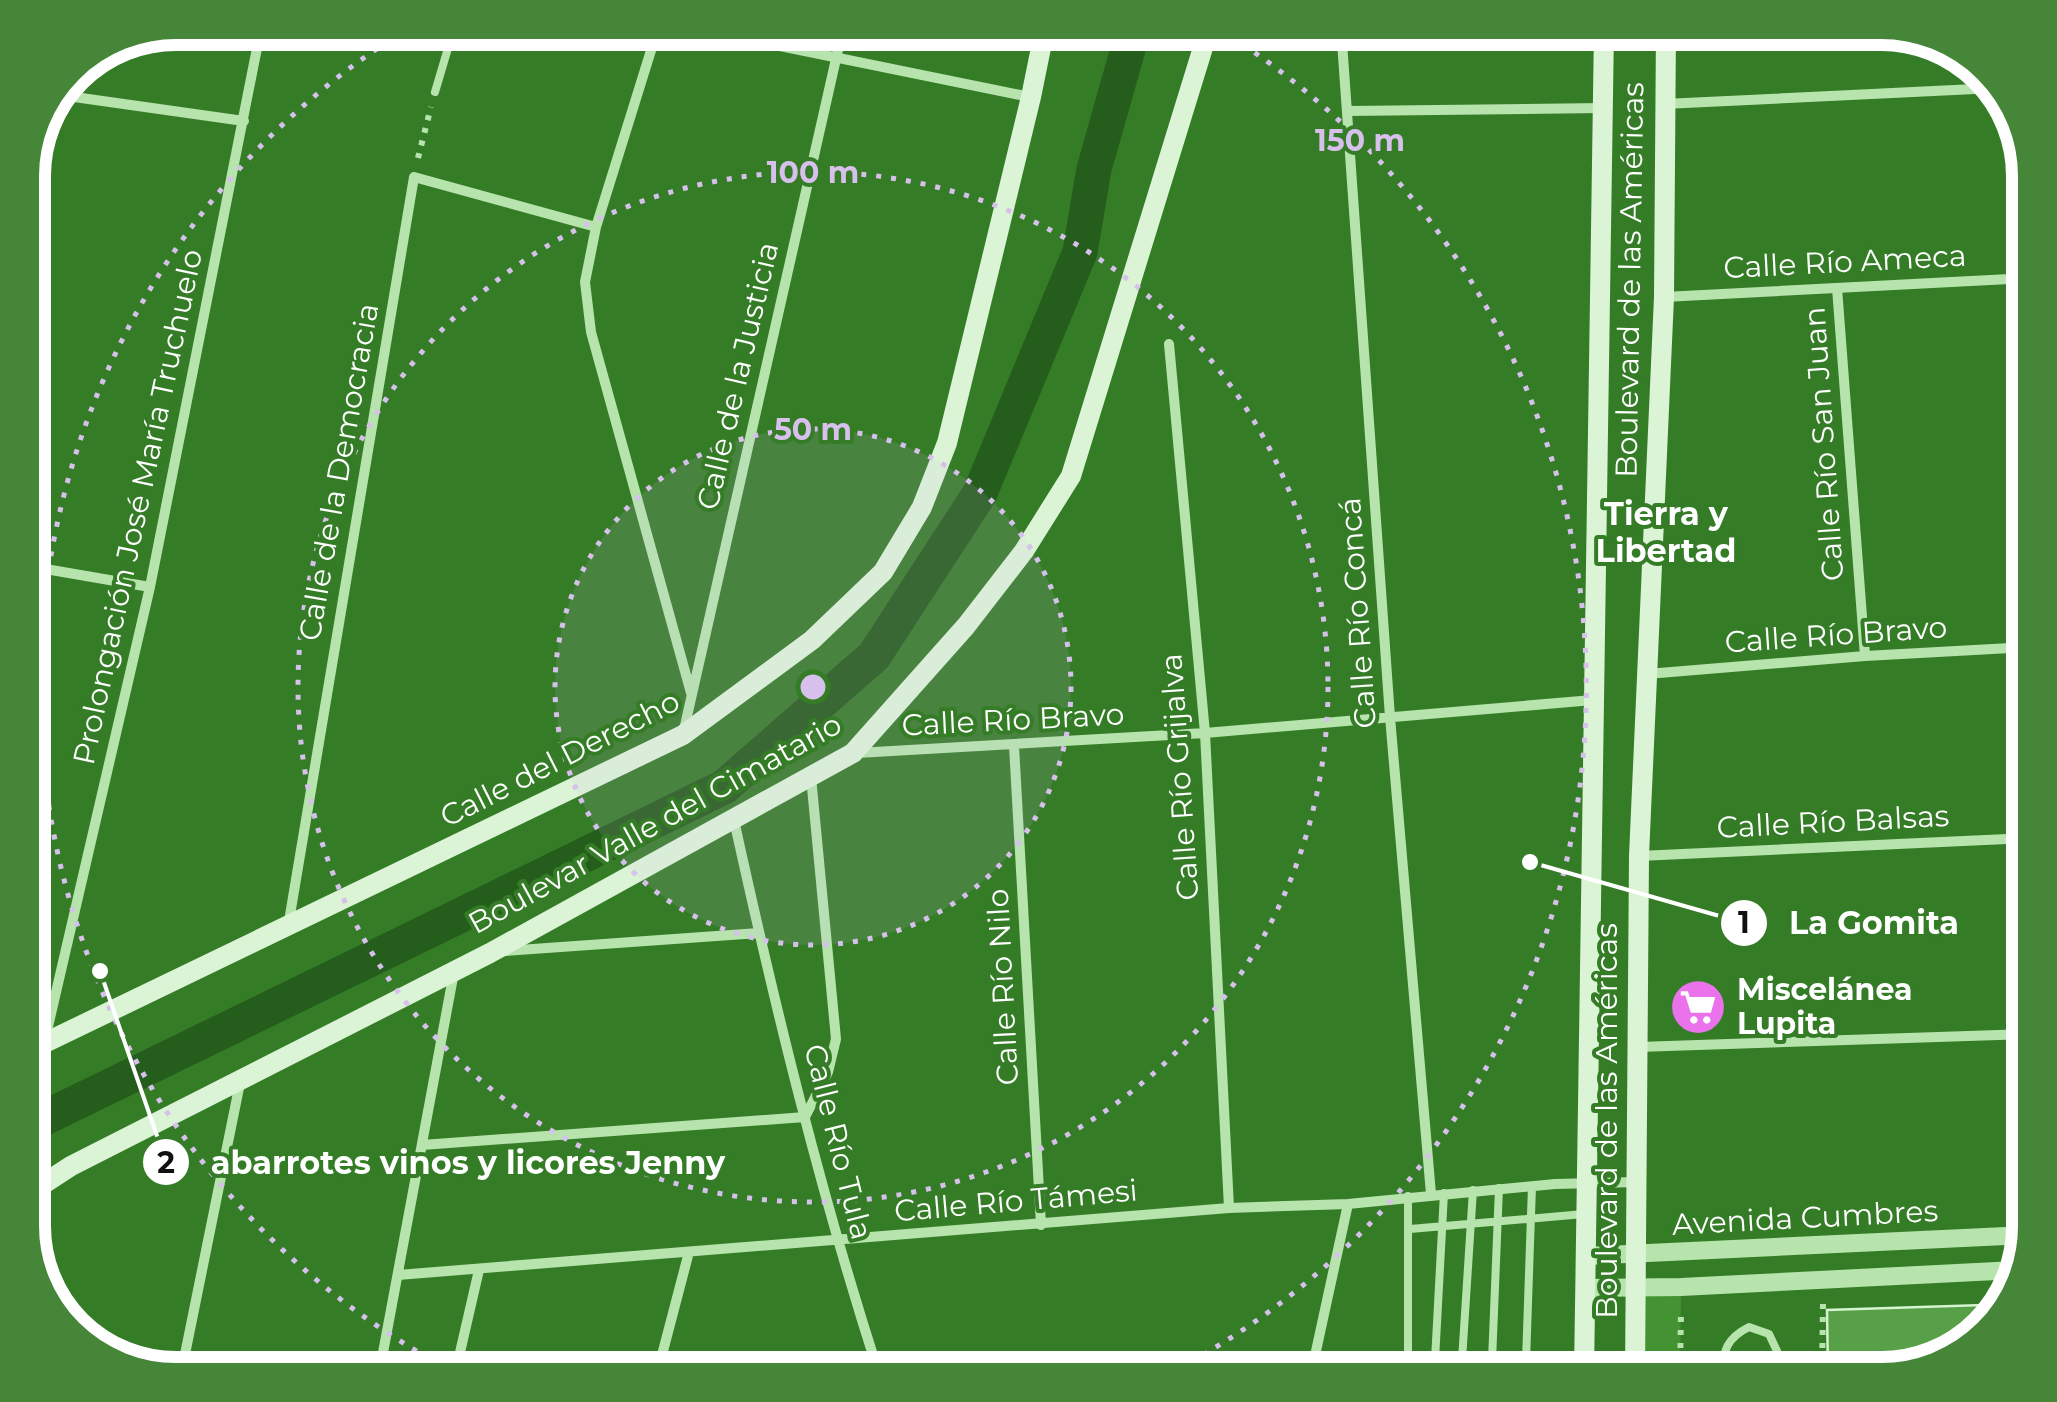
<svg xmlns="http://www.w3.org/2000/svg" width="2057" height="1402" font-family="Montserrat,sans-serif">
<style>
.green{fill:#439332}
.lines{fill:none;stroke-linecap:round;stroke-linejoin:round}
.canal{stroke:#255d1c;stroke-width:35}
.building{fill:#57a048;stroke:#d5f4cf;stroke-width:2.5}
.path{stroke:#b6e4ac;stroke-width:6;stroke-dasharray:5 8;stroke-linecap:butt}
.service{stroke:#b6e4ac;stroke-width:8}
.minor{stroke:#b6e4ac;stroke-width:10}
.tertiary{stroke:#b6e4ac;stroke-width:18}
.secondary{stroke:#daf4d5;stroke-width:20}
.ring{fill:none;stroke:#d7c0ec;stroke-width:5;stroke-dasharray:5 10}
.labels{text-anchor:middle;stroke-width:8;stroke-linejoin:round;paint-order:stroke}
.street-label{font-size:30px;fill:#fff;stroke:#357c27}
.poi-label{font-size:30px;font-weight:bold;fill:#fff;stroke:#357c27;text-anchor:start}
.neighbourhood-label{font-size:32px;font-weight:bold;fill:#fff;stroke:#357c27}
.rim{fill:none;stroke:#fff;stroke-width:12}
.centre{fill:#d7c0ec;stroke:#357c27;stroke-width:5}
.ring-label{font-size:30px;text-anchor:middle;font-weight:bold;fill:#d7c0ec;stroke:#357c27;stroke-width:8;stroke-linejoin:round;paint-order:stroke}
.leader{fill:none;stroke:#fff;stroke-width:4}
.callout-dot{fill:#fff;stroke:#357c27;stroke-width:4}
.mark-label{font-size:30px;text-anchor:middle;font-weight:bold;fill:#111}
.callout-label{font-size:32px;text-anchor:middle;font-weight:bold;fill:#fff;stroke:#357c27;stroke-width:8;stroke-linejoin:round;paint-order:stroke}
</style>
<rect width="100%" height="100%" fill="#357c27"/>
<path class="green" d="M 1681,1287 L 1680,1374 L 1642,1374 L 1643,1289 Z"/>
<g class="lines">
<path class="canal" d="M 28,1126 L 724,787 L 874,656 L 980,493 L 1080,252 L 1094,169 L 1134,28"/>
</g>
<path class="building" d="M 1983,1305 L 1983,1329 L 1955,1355 L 1881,1374 L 1828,1374 L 1827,1310 Z"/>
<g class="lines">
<path class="path" d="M 418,158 L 431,107
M 1680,1374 L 1681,1312
M 1822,1374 L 1823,1304"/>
<path class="service" d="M 435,92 L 454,28
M 1408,1196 L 1408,1356 L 1417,1360 L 1582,1360
M 1410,1229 L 1584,1214
M 1435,1360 L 1444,1193
M 1462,1360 L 1473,1190
M 1492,1361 L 1499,1188
M 1526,1361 L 1532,1186
M 1722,1374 C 1723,1350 1727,1338 1749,1327 L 1769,1334 L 1777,1351 L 1778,1374"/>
<path class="minor" d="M 658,28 L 596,227 L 585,282 L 591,332 L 691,693
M 691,28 L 1030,97
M 1341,28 L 1390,717 L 1431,1194
M 60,95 L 244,121
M 1664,104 L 1996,88
M 1347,111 L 1603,108
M 1837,288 L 1865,656
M 1664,297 L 2029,278
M 1169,344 L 1205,733 L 1229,1208
M 28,566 L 150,587
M 1647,674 L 1865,656 L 2029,647
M 683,734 L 843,28
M 1014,746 L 1041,1225
M 857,753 L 1205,733 L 1593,700
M 734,820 C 775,1007 820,1192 879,1374
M 1639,856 L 2029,838
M 288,927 L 414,177 L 596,227
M 506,951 L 759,933
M 1638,1047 L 2029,1034
M 422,1145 L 805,1117 L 828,1072 L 836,1039 L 811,777
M 28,1174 L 44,1044 L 150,587 L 261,28
M 398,1275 L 1229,1208 L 1348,1204 L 1555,1184 L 1638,1182
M 181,1374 L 240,1083
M 379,1374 L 454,972
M 455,1374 L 479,1270
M 657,1374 L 689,1252
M 1311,1374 L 1348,1204"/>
<path class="tertiary" d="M 1585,1256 L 2027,1235
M 1585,1288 L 1681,1287 L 2016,1270"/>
<path class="secondary" d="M 28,1051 L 683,735 L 812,640 L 883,572 L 922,507 L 947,443 L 1031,97 L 1045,28
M 28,1194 L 71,1166 L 490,953 L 853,753 L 966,626 L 1024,551 L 1071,476 L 1209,28
M 1584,1374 L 1604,28
M 1635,1374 L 1639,856 L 1664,297 L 1666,28"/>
</g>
<circle cx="813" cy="687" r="258" fill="#d7c0ec" fill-opacity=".12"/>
<g class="ring">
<circle cx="813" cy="687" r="258"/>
<circle cx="813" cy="687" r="515"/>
<path d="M456 1373A773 773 0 0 1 409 28M1217 28A773 773 0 0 1 1170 1373"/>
</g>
<defs>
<g id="supermarket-disc" transform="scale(2.875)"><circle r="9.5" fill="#ea73ec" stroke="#357c27"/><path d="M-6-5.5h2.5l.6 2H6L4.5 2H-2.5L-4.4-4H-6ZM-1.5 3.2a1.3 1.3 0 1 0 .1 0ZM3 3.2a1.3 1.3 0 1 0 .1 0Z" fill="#fff"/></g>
</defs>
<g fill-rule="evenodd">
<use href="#supermarket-disc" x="1698" y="1007"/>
</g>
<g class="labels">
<g class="street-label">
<text transform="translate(1845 262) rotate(-3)" y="10">Calle Río Ameca</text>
<text transform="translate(1630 280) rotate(-89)" y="10">Boulevard de las Américas</text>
<text transform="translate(738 376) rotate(-77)" y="10">Calle de la Justicia</text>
<text transform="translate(1824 444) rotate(-94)" y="10">Calle Río San Juan</text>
<text transform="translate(339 472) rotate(-80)" y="10">Calle de la Democracia</text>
<text transform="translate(138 507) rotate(-78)" y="10">Prolongación José María Truchuelo</text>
<text transform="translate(1358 613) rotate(-94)" y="10">Calle Río Concá</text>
<text transform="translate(1836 635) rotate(-4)" y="10">Calle Río Bravo</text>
<text transform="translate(1013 720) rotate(-3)" y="10">Calle Río Bravo</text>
<text transform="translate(560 759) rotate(-27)" y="10">Calle del Derecho</text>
<text transform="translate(1180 777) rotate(-94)" y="10">Calle Río Grijalva</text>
<text transform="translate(1833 822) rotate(-3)" y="10">Calle Río Balsas</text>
<text transform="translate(655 824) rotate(-29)" y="10">Boulevar Valle del Cimatario</text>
<text transform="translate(1003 987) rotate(-93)" y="10">Calle Río Nilo</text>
<text transform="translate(1607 1121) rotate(-90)" y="10">Boulevard de las Américas</text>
<text transform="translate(838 1142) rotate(76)" y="10">Calle Río Tula</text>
<text transform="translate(1016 1201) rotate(-5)" y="10">Calle Río Támesi</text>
<text transform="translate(1805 1218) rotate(-3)" y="10">Avenida Cumbres</text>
</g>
<g class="poi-label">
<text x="1737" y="1000">Miscelánea<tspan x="1737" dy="34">Lupita</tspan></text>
</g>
<g class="neighbourhood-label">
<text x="1666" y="525">Tierra y<tspan x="1666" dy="37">Libertad</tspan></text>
</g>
</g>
<path d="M0 0H2057V1402H0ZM176 45H1881A131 131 0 0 1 2012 176V1226A131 131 0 0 1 1881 1357H176A131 131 0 0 1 45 1226V176A131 131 0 0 1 176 45Z" fill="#458638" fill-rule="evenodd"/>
<path class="rim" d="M176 45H1881A131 131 0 0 1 2012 176V1226A131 131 0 0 1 1881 1357H176A131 131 0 0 1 45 1226V176A131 131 0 0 1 176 45Z"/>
<circle cx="813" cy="687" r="15" class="centre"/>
<g class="ring-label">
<text x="1360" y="151">150 m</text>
<text x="813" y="183">100 m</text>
<text x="813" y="440">50 m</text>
</g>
<path class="leader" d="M1530 862L1744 923M100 971L166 1162"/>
<g class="callout-dot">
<circle cx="1530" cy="862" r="10"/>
<circle cx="100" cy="971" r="10"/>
<circle cx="1744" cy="923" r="25"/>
<circle cx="166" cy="1162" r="25"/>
</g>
<g class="mark-label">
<text x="1744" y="933">1</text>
<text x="166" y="1173">2</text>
</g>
<g class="callout-label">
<text x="1874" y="934">La Gomita</text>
<text x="468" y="1174">abarrotes vinos y licores Jenny</text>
</g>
</svg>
